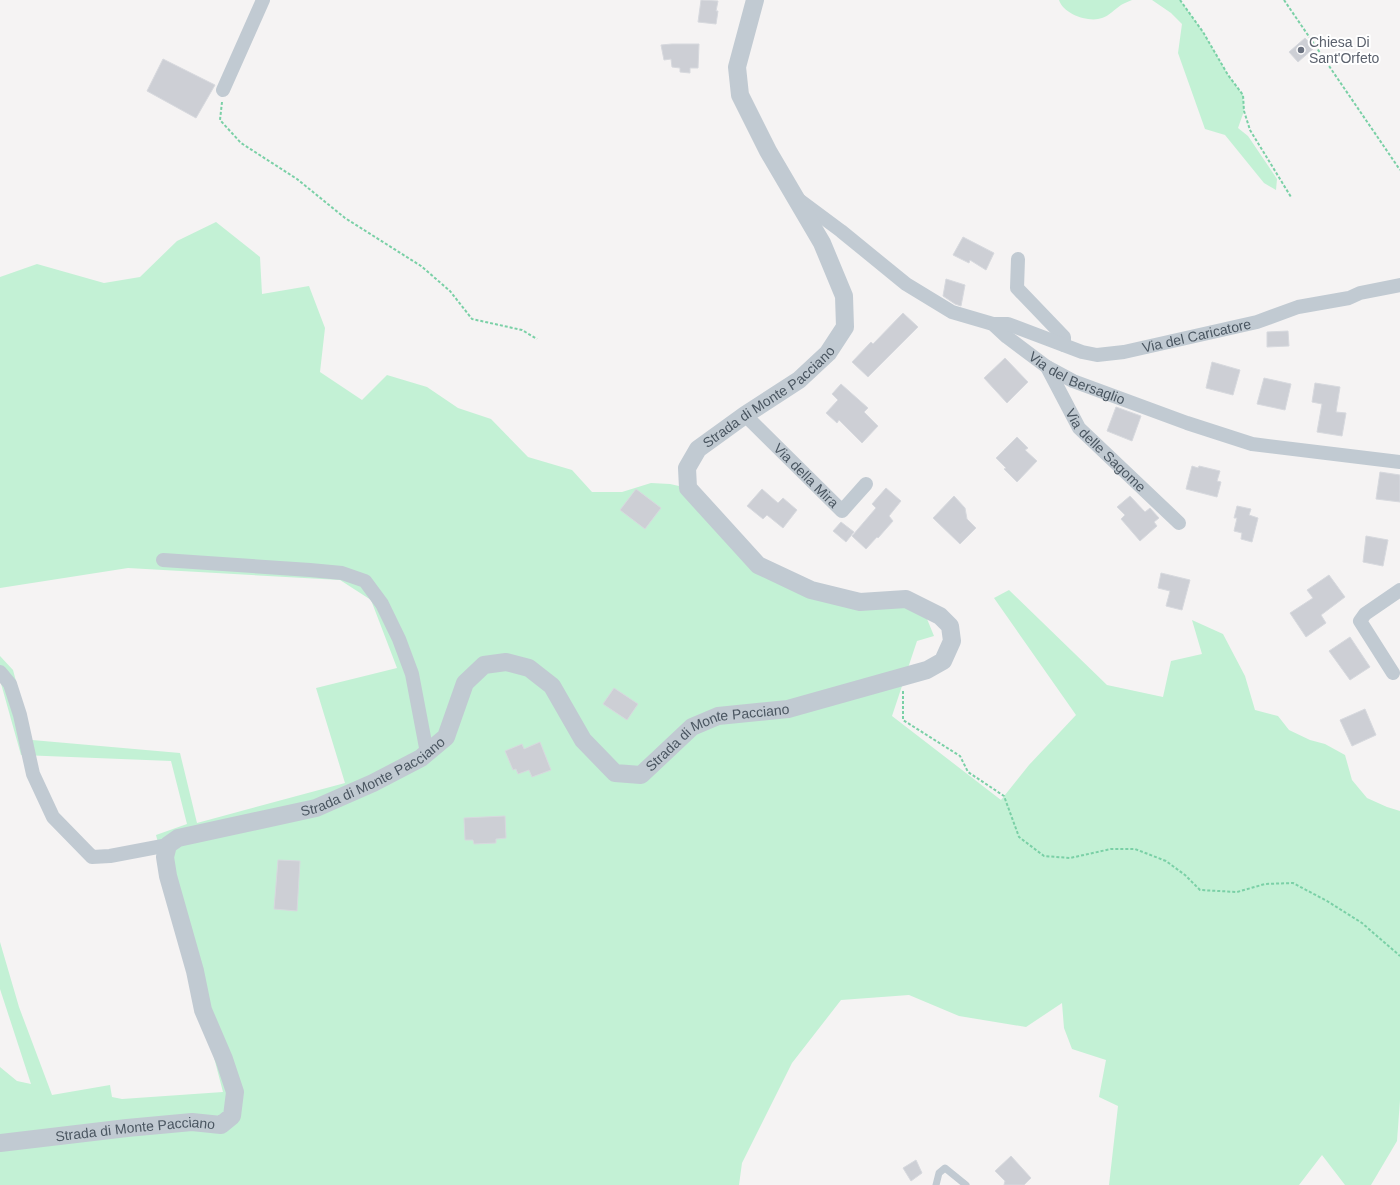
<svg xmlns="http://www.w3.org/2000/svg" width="1400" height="1185" font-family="Helvetica,sans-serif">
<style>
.green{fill:#c3f1d5}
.building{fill:#cdcfd5;stroke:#d7d9de}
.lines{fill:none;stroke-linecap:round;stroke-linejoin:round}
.path{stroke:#7ad0a6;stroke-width:2;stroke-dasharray:3 2;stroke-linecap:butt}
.service{stroke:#c1cad2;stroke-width:7}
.minor{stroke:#c1cad2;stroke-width:14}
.tertiary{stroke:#c1cad2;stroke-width:18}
.worship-dot{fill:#6b7280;stroke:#fff;stroke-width:1.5}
.labels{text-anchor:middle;stroke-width:4;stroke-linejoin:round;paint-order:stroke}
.worship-label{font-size:14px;fill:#5b616d;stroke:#fff;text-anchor:start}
.street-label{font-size:14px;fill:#4a5661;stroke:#fff}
</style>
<rect width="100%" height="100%" fill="#f5f3f3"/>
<path class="green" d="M 1059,0 L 1132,0 C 1128,2 1124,3 1121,5 C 1115,9 1109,16 1102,18 C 1089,23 1063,14 1059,0 Z
M 1152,0 L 1180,0 L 1203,32 L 1228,75 L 1243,95 L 1244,111 L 1238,128 L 1248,136 L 1277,179 L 1276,190 L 1264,183 L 1225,135 L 1205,129 L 1178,53 L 1182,24 L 1171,13 Z
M 216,222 L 260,257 L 262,294 L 309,286 L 325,328 L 320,372 L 362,400 L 387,375 L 427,387 L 458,408 L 491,419 L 528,457 L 572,470 L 592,492 L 622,492 L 651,483 L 670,484 L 688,488 L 758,565 L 811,590 L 906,599 L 925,614 L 934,636 L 917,641 L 892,716 L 1001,800 L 1029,765 L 1076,715 L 994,598 L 1009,590 L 1107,685 L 1163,697 L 1171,661 L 1202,654 L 1192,620 L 1223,634 L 1245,676 L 1255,710 L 1278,716 L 1289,730 L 1310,740 L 1325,744 L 1345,755 L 1352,780 L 1367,798 L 1387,807 L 1400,811 L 1400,1100 L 1397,1141 L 1371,1185 L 1345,1185 L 1322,1155 L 1299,1185 L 1109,1185 L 1118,1106 L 1099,1097 L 1106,1060 L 1072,1049 L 1064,1028 L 1062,1003 L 1026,1027 L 959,1016 L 909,995 L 841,1000 L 792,1063 L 742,1163 L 739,1185 L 0,1185 L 0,1067 L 17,1081 L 31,1084 L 0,989 L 0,942 L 19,1007 L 52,1095 L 110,1085 L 112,1097 L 122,1099 L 223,1092 L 156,835 L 187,824 L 171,761 L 21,755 L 0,680 L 0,656 L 13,670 L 32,740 L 180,753 L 197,823 L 345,783 L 316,688 L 397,668 L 371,600 L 340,580 L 128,568 L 0,588 L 0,277 L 37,264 L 104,283 L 140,277 L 177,241 Z"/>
<path class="building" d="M 701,0 L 718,1 L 716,11 L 718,11 L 716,24 L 698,22 Z
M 1305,38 L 1314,48 L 1298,62 L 1289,52 Z
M 672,44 L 699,44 L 698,68 L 690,68 L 690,73 L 680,72 L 680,68 L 672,67 L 671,59 L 664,60 L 661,45 Z
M 163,59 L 215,85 L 196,118 L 147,91 Z
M 963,237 L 994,253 L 986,270 L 970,260 L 969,263 L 953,255 Z
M 946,279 L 965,285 L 961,306 L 955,304 L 943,296 Z
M 903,313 L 918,327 L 868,377 L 852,362 L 871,342 L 873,344 Z
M 1288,331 L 1289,346 L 1267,347 L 1267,332 Z
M 1005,358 L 1028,382 L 1007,403 L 984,378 Z
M 1212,362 L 1240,370 L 1233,395 L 1206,388 Z
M 1264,378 L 1291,384 L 1285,410 L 1257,404 Z
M 1315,383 L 1340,387 L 1336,412 L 1346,413 L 1342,436 L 1317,432 L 1322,404 L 1312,402 Z
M 841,384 L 868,408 L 864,412 L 878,426 L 862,443 L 839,420 L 837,423 L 826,413 L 838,400 L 832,394 Z
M 1116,407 L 1141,416 L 1132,441 L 1107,431 Z
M 1017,437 L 1028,448 L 1025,450 L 1037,461 L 1017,482 L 1004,469 L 1006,468 L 996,458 Z
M 1192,466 L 1198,468 L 1199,466 L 1220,471 L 1217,481 L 1221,482 L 1217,497 L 1186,489 Z
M 1380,472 L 1400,475 L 1400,502 L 1376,499 Z
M 886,488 L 901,501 L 889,516 L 893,521 L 878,538 L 877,537 L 866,549 L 852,536 L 876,508 L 872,504 Z
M 636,489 L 661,508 L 645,529 L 620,510 Z
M 762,489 L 778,503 L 783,498 L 797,510 L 783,528 L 767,515 L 763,519 L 747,506 Z
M 954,496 L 965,508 L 967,519 L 976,528 L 960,544 L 933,518 Z
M 1130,496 L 1145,512 L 1150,508 L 1159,518 L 1154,522 L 1157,526 L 1140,541 L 1121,519 L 1125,515 L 1117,507 Z
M 1237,506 L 1251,509 L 1249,515 L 1258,518 L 1252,542 L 1241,539 L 1242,533 L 1234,531 L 1237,518 L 1234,518 Z
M 841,522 L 854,532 L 846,542 L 833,531 Z
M 1366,536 L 1388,540 L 1383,566 L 1363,562 Z
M 1161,573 L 1190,580 L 1182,610 L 1166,606 L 1170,591 L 1158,588 Z
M 1329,575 L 1345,597 L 1321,615 L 1326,623 L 1306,637 L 1290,613 L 1313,598 L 1307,590 Z
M 1350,637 L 1370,667 L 1350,680 L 1329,651 Z
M 614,688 L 638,704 L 627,720 L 603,704 Z
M 1365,709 L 1376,735 L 1352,746 L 1340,720 Z
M 540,742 L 551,770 L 532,777 L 529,770 L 518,774 L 516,769 L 513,770 L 505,751 L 522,744 L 524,749 Z
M 505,816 L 506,838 L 496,839 L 496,843 L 474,844 L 473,840 L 465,840 L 464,818 Z
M 278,860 L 300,861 L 297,911 L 274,909 Z
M 1011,1156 L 1031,1178 L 1024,1185 L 1004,1185 L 1005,1181 L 995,1171 Z
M 916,1160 L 922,1173 L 911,1181 L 903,1168 Z"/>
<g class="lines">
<path class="path" d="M 1180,0 L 1203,32 L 1228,75 L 1243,95 L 1244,111 L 1250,130 L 1291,197
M 1284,0 L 1400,170
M 222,102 L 220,120 L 241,143 L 297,179 L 345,218 L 421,266 L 450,291 L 472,319 L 522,330 L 537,339
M 903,691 L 903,720 L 960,756 L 968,772 L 1004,796 L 1019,837 L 1044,856 L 1070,858 L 1111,849 L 1135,849 L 1166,861 L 1185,875 L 1200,890 L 1237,892 L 1265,884 L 1293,883 L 1327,901 L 1362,923 L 1400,956"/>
<path class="service" d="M 936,1185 L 939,1173 L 945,1168 L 966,1185"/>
<g class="minor">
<path d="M 223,90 L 263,0"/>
<path id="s1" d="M 798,199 L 841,231 L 906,284 L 952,312 L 993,324 L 1007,337 L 1047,367 L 1073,381 L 1187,423 L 1252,444 L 1400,462"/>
<path d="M 1018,259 L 1017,288 L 1064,337 L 1064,345"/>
<path id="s2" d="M 993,324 L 1008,324 L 1082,352 L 1097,355 L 1124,352 L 1257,322 L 1298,307 L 1349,298 L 1360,293 L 1400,285"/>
<path id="s3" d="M 1047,367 L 1079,428 L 1179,523"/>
<path id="s4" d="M 745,415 L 842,511 L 866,484"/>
<path d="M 163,560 L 310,570 L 342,573 L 365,581 L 382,604 L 399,639 L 412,674 L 427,753"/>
<path d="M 0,672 L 10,684 L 20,715 L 33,774 L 53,817 L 92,857 L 110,856 L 168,845"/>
<path d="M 1393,673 L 1360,621 L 1365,614 L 1400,590"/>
</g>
<path class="tertiary" id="s5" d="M 0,1143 L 127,1128 L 192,1122 L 221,1125 L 232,1116 L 235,1092 L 224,1059 L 203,1010 L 195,971 L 168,876 L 165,857 L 168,845 L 178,838 L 316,808 L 373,783 L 421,758 L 446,737 L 465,683 L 484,665 L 506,662 L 529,668 L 552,686 L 583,740 L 615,773 L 641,775 L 692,727 L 718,716 L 788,709 L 927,670 L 943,661 L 952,641 L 950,626 L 940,616 L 906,599 L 860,602 L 811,590 L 758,565 L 688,488 L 687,468 L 698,449 L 745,415 L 799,380 L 828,353 L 845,327 L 844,296 L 822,243 L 768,151 L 740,95 L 737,67 L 755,0"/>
</g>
<circle class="worship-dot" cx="1301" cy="50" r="4"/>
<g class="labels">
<g class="worship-label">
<text x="1309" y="47">Chiesa Di<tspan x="1309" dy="16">Sant'Orfeto</tspan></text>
</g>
<g class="street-label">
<text dy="5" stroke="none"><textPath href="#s2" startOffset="211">Via del Caricatore</textPath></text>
<text dy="5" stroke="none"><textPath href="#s1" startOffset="335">Via del Bersaglio</textPath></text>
<text dy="5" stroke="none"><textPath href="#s5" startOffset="1924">Strada di Monte Pacciano</textPath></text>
<text dy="5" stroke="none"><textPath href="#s3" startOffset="103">Via delle Sagome</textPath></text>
<text dy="5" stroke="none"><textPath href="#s4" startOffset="86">Via della Mira</textPath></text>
<text dy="5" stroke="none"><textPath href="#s5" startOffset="1204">Strada di Monte Pacciano</textPath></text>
<text dy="5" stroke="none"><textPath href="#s5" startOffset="737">Strada di Monte Pacciano</textPath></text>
<text dy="5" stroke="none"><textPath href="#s5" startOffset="136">Strada di Monte Pacciano</textPath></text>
</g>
</g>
</svg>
